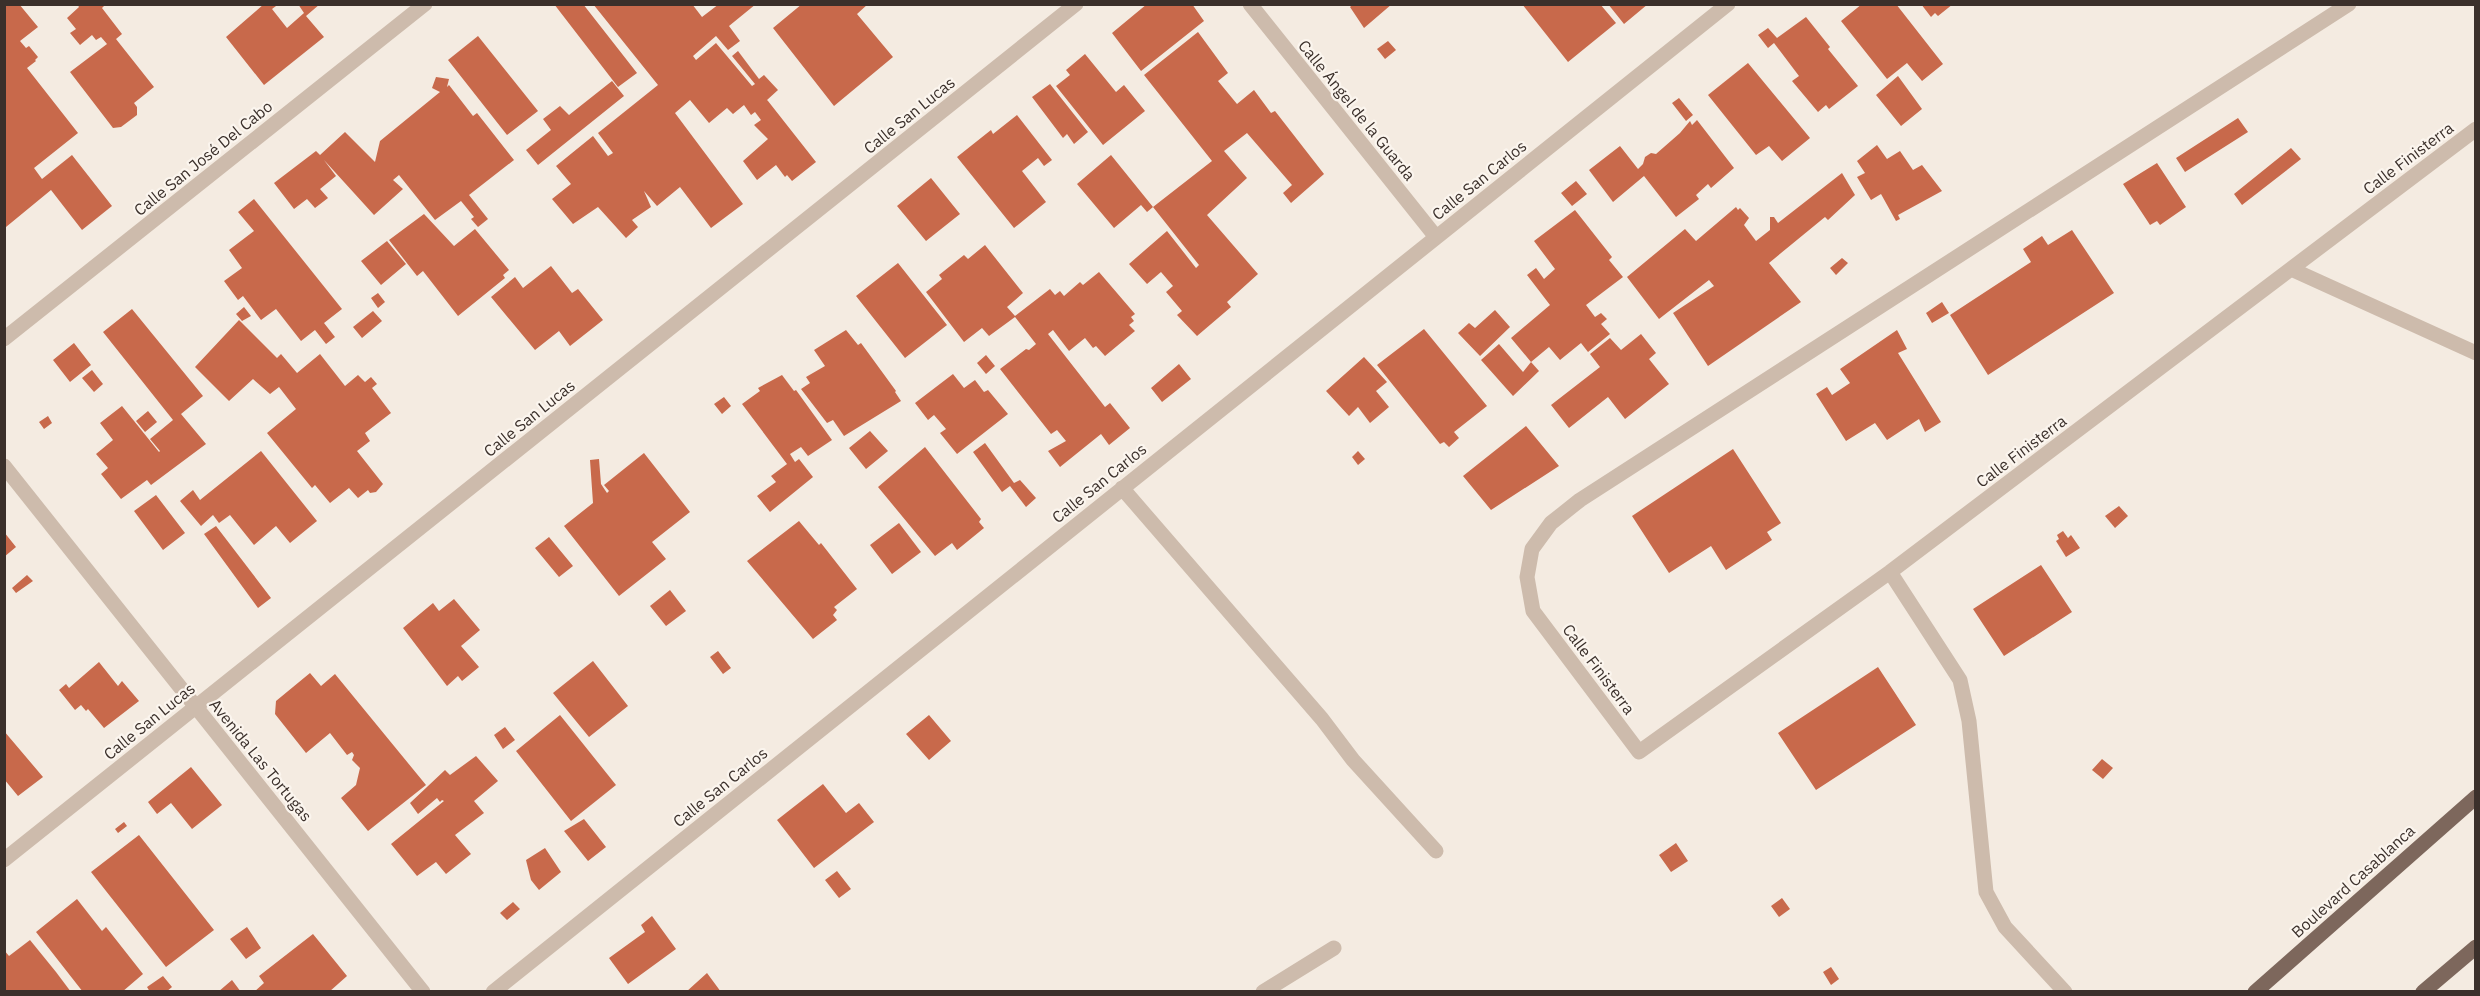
<svg xmlns="http://www.w3.org/2000/svg" width="2480" height="996" font-family="'IBM Plex Sans',sans-serif">
<style>
.building{fill:#c8694b}
.lines{fill:none;stroke-linecap:round;stroke-linejoin:round}
.minor{stroke:#cdbbac;stroke-width:15}
.major{stroke:#7d675c;stroke-width:15}
.labels{text-anchor:middle;stroke-width:4.5;stroke-linejoin:round;paint-order:stroke}
.street-label{font-size:16px;fill:#3b302b;stroke:#fbf5ee}
</style>
<rect width="100%" height="100%" fill="#f4ebe1"/>
<path class="building" d="M 4,4 L 19,4 L 38,27 L 20,41 L 26,48 L 29,46 L 38,57 L 35,60 L 36,61 L 27,68 L 78,133 L 34,168 L 42,179 L 72,155 L 112,206 L 82,230 L 51,190 L 6,227 L 4,225 Z
M 77,4 L 106,4 L 102,8 L 122,34 L 116,39 L 154,87 L 134,103 L 137,107 L 137,115 L 121,127 L 113,128 L 70,72 L 107,44 L 101,37 L 96,40 L 92,35 L 80,45 L 70,33 L 76,29 L 67,18 L 79,7 Z
M 264,4 L 274,4 L 276,6 L 272,9 L 287,28 L 304,13 L 298,4 L 320,4 L 306,16 L 324,37 L 264,85 L 226,37 Z
M 554,4 L 583,4 L 637,73 L 618,87 Z
M 593,4 L 692,4 L 702,17 L 719,4 L 756,4 L 729,26 L 740,41 L 728,50 L 716,36 L 693,56 L 696,60 L 716,43 L 752,86 L 755,84 L 732,56 L 738,51 L 759,79 L 764,75 L 778,90 L 767,100 L 768,101 L 816,162 L 792,181 L 787,175 L 785,177 L 776,165 L 757,180 L 743,161 L 768,139 L 754,125 L 761,120 L 755,112 L 751,115 L 744,105 L 733,114 L 727,108 L 709,123 L 690,100 L 675,113 L 743,204 L 711,228 L 680,187 L 657,206 L 644,191 L 651,207 L 632,220 L 638,227 L 626,238 L 598,207 L 573,224 L 552,199 L 571,184 L 556,166 L 593,136 L 608,156 L 613,153 L 598,133 L 658,85 Z
M 802,4 L 868,4 L 857,14 L 893,57 L 834,106 L 773,28 Z
M 1147,4 L 1192,4 L 1204,21 L 1141,71 L 1112,33 Z
M 1353,4 L 1392,4 L 1364,28 L 1350,7 Z
M 1522,4 L 1600,4 L 1616,23 L 1568,62 Z
M 1608,4 L 1648,4 L 1624,24 Z
M 1862,4 L 1896,4 L 1943,64 L 1922,81 L 1907,63 L 1887,79 L 1841,21 Z
M 1921,4 L 1953,4 L 1938,16 L 1935,13 L 1931,17 Z
M 1806,17 L 1830,47 L 1828,49 L 1858,86 L 1829,109 L 1826,105 L 1818,112 L 1792,81 L 1799,76 L 1774,43 L 1768,48 L 1758,35 L 1768,28 L 1777,38 Z
M 1198,32 L 1228,73 L 1218,81 L 1237,104 L 1254,90 L 1271,113 L 1275,111 L 1324,174 L 1291,203 L 1283,193 L 1292,185 L 1247,133 L 1224,151 L 1247,178 L 1207,215 L 1258,274 L 1227,302 L 1231,307 L 1197,336 L 1177,315 L 1182,311 L 1166,292 L 1173,286 L 1161,272 L 1147,284 L 1129,264 L 1167,231 L 1196,268 L 1199,265 L 1153,207 L 1147,212 L 1141,205 L 1114,228 L 1077,184 L 1111,155 L 1153,207 L 1212,161 L 1144,75 Z
M 478,36 L 538,111 L 507,135 L 448,60 Z
M 1388,41 L 1396,50 L 1385,59 L 1377,49 Z
M 1085,54 L 1116,92 L 1124,85 L 1145,111 L 1103,145 L 1056,86 L 1070,75 L 1066,70 Z
M 1748,63 L 1810,138 L 1782,161 L 1769,146 L 1756,155 L 1708,95 Z
M 1898,76 L 1922,109 L 1901,126 L 1876,95 Z
M 436,77 L 449,79 L 447,87 L 449,85 L 473,116 L 477,113 L 514,160 L 469,195 L 488,219 L 478,227 L 471,219 L 474,217 L 461,201 L 435,220 L 399,175 L 393,180 L 403,189 L 374,215 L 324,160 L 336,176 L 320,189 L 328,198 L 315,208 L 307,199 L 294,209 L 274,183 L 316,151 L 320,155 L 345,132 L 375,162 L 380,141 L 440,92 L 432,88 Z
M 612,81 L 624,96 L 538,165 L 526,150 L 551,130 L 543,119 L 560,106 L 569,115 Z
M 1050,84 L 1088,132 L 1074,144 L 1067,134 L 1063,138 L 1032,97 Z
M 1679,98 L 1693,115 L 1686,121 L 1672,103 Z
M 1017,115 L 1052,160 L 1044,166 L 1038,158 L 1022,171 L 1046,202 L 1014,228 L 957,157 L 991,130 L 993,134 Z
M 2238,118 L 2248,132 L 2185,172 L 2176,158 Z
M 1697,120 L 1734,168 L 1711,188 L 1708,184 L 1696,195 L 1699,199 L 1676,217 L 1644,176 L 1613,202 L 1589,170 L 1620,146 L 1638,169 L 1643,164 L 1645,157 L 1651,153 L 1656,154 L 1680,133 L 1690,121 L 1692,125 Z
M 1877,145 L 1887,159 L 1900,151 L 1913,170 L 1922,165 L 1942,191 L 1898,215 L 1900,219 L 1896,221 L 1881,194 L 1871,200 L 1857,177 L 1865,173 L 1857,161 Z
M 2291,148 L 2301,159 L 2242,205 L 2234,194 Z
M 2157,163 L 2186,207 L 2160,225 L 2157,221 L 2150,225 L 2123,184 Z
M 1842,173 L 1855,195 L 1828,220 L 1825,217 L 1769,263 L 1801,302 L 1708,366 L 1673,313 L 1714,286 L 1709,280 L 1659,319 L 1627,277 L 1685,229 L 1696,241 L 1736,207 L 1738,210 L 1740,208 L 1749,218 L 1744,225 L 1756,241 L 1770,230 L 1770,217 L 1774,217 L 1778,223 Z
M 931,178 L 960,214 L 926,241 L 897,206 Z
M 1576,181 L 1587,194 L 1572,206 L 1561,193 Z
M 254,199 L 342,309 L 324,323 L 335,337 L 326,344 L 315,330 L 301,341 L 276,309 L 261,320 L 243,296 L 238,300 L 224,281 L 242,268 L 229,250 L 254,231 L 238,212 Z
M 1575,210 L 1612,257 L 1609,260 L 1623,277 L 1586,305 L 1595,317 L 1601,313 L 1607,319 L 1601,324 L 1610,334 L 1588,352 L 1581,343 L 1560,360 L 1549,347 L 1531,362 L 1511,338 L 1550,305 L 1527,275 L 1536,268 L 1544,279 L 1555,269 L 1534,241 Z
M 424,214 L 454,246 L 475,229 L 509,270 L 503,275 L 505,278 L 458,316 L 423,271 L 417,276 L 389,240 Z
M 2072,230 L 2114,293 L 1988,375 L 1950,315 L 2031,262 L 2023,249 L 2042,236 L 2048,245 Z
M 387,241 L 406,264 L 381,285 L 361,261 Z
M 985,245 L 1023,293 L 1007,307 L 1015,316 L 1050,289 L 1055,295 L 1060,291 L 1064,296 L 1080,282 L 1083,285 L 1099,272 L 1135,314 L 1131,317 L 1134,321 L 1129,325 L 1135,331 L 1105,356 L 1096,346 L 1093,348 L 1085,338 L 1069,351 L 1053,330 L 1048,334 L 1105,407 L 1110,403 L 1130,428 L 1109,445 L 1101,434 L 1060,467 L 1048,451 L 1066,441 L 1057,430 L 1051,434 L 1000,369 L 1026,349 L 1029,350 L 1036,344 L 1015,317 L 989,336 L 982,328 L 964,342 L 926,292 L 942,279 L 939,275 L 964,255 L 968,259 Z
M 1842,258 L 1848,263 L 1836,275 L 1830,268 Z
M 898,263 L 947,325 L 905,358 L 856,296 Z
M 551,266 L 572,293 L 578,289 L 603,320 L 570,346 L 559,331 L 535,350 L 491,297 L 515,277 L 523,288 Z
M 378,293 L 385,302 L 378,308 L 371,298 Z
M 1942,302 L 1949,313 L 1932,323 L 1926,313 Z
M 244,307 L 251,316 L 242,321 L 236,314 Z
M 132,309 L 203,396 L 181,414 L 206,444 L 151,485 L 147,480 L 121,499 L 101,474 L 108,468 L 96,454 L 113,440 L 100,423 L 122,406 L 159,452 L 160,451 L 150,439 L 173,420 L 103,332 Z
M 1495,310 L 1510,327 L 1480,356 L 1458,333 L 1469,323 L 1475,328 Z
M 373,311 L 382,321 L 362,338 L 353,327 Z
M 239,320 L 277,358 L 281,354 L 297,373 L 320,354 L 345,386 L 358,375 L 365,382 L 371,377 L 377,384 L 372,388 L 391,413 L 365,433 L 370,441 L 357,451 L 383,484 L 376,492 L 370,493 L 368,490 L 358,498 L 349,488 L 330,503 L 315,485 L 312,488 L 267,433 L 296,409 L 279,387 L 270,394 L 253,379 L 229,401 L 195,367 Z
M 1424,329 L 1487,406 L 1454,432 L 1459,438 L 1449,447 L 1444,442 L 1440,444 L 1377,365 Z
M 846,330 L 858,345 L 861,343 L 896,391 L 895,392 L 901,401 L 844,436 L 833,420 L 827,423 L 801,389 L 810,383 L 806,377 L 825,366 L 814,350 Z
M 1897,330 L 1907,349 L 1898,353 L 1941,422 L 1925,432 L 1919,419 L 1887,440 L 1875,423 L 1846,441 L 1816,394 L 1827,387 L 1832,395 L 1850,383 L 1840,369 Z
M 1641,334 L 1656,353 L 1649,359 L 1669,384 L 1625,419 L 1608,397 L 1569,428 L 1551,405 L 1600,367 L 1590,354 L 1610,338 L 1621,350 Z
M 74,343 L 91,365 L 70,382 L 53,360 Z
M 1499,344 L 1523,372 L 1531,362 L 1539,371 L 1513,396 L 1481,360 Z
M 986,355 L 995,366 L 986,374 L 977,363 Z
M 1364,357 L 1387,382 L 1376,391 L 1389,407 L 1370,423 L 1358,407 L 1349,416 L 1326,391 Z
M 1179,364 L 1191,379 L 1162,402 L 1151,388 Z
M 92,370 L 103,384 L 94,392 L 82,378 Z
M 953,374 L 964,388 L 975,380 L 984,392 L 988,390 L 1008,414 L 957,454 L 940,433 L 946,429 L 934,415 L 928,420 L 915,403 Z
M 782,375 L 794,391 L 796,390 L 832,440 L 808,456 L 801,447 L 790,454 L 795,462 L 799,459 L 813,477 L 770,512 L 757,496 L 776,482 L 771,476 L 787,464 L 742,404 L 760,391 L 758,388 Z
M 724,397 L 731,406 L 722,414 L 714,404 Z
M 148,411 L 157,422 L 145,432 L 136,421 Z
M 48,416 L 52,423 L 44,429 L 39,422 Z
M 1526,426 L 1559,466 L 1491,510 L 1463,476 Z
M 870,431 L 888,451 L 866,469 L 849,448 Z
M 985,443 L 1014,483 L 1020,480 L 1036,498 L 1026,507 L 1010,486 L 1002,492 L 973,452 Z
M 925,447 L 981,519 L 979,522 L 984,528 L 957,550 L 952,543 L 935,556 L 878,487 Z
M 1733,449 L 1781,523 L 1767,532 L 1772,540 L 1726,570 L 1711,546 L 1669,573 L 1632,516 Z
M 261,451 L 317,521 L 290,543 L 276,526 L 254,545 L 230,515 L 219,523 L 213,515 L 201,526 L 180,501 L 193,490 L 200,500 Z
M 1358,451 L 1365,459 L 1358,465 L 1352,457 Z
M 644,453 L 690,512 L 652,542 L 666,559 L 619,596 L 564,526 L 593,503 L 590,460 L 599,459 L 601,484 L 607,493 L 609,491 L 604,485 Z
M 156,495 L 185,533 L 163,550 L 134,511 Z
M 2119,506 L 2128,516 L 2115,528 L 2105,516 Z
M 799,521 L 819,545 L 821,543 L 857,589 L 834,607 L 837,610 L 833,615 L 837,620 L 813,639 L 747,561 Z
M 899,523 L 921,552 L 892,574 L 870,545 Z
M 216,526 L 271,598 L 258,608 L 204,534 Z
M 2063,531 L 2068,538 L 2071,535 L 2080,548 L 2066,557 L 2056,541 L 2059,539 L 2057,535 Z
M 4,532 L 16,547 L 4,557 Z
M 549,537 L 573,566 L 559,577 L 535,548 Z
M 2041,565 L 2072,612 L 2004,656 L 1973,609 Z
M 27,575 L 33,581 L 16,593 L 12,588 Z
M 670,590 L 686,611 L 666,626 L 650,606 Z
M 454,599 L 480,630 L 461,646 L 479,667 L 462,681 L 458,676 L 447,686 L 403,628 L 433,603 L 439,611 Z
M 718,651 L 731,668 L 723,674 L 710,657 Z
M 593,661 L 628,706 L 589,737 L 553,693 Z
M 99,662 L 118,686 L 122,681 L 139,701 L 104,728 L 88,709 L 86,711 L 81,705 L 75,710 L 59,690 L 66,684 L 69,688 Z
M 1878,667 L 1916,725 L 1816,790 L 1778,733 Z
M 310,673 L 321,686 L 335,674 L 426,785 L 368,831 L 341,798 L 356,785 L 360,768 L 352,760 L 354,755 L 352,752 L 347,755 L 330,733 L 306,753 L 275,714 L 276,701 Z
M 560,715 L 616,785 L 571,821 L 516,751 Z
M 929,715 L 951,741 L 929,760 L 906,734 Z
M 505,727 L 515,740 L 503,749 L 494,735 Z
M 4,731 L 43,777 L 18,796 L 4,779 Z
M 476,756 L 498,781 L 474,801 L 484,813 L 455,835 L 471,854 L 446,874 L 436,862 L 417,876 L 391,844 L 444,801 L 442,800 L 440,802 L 437,798 L 418,814 L 410,803 L 445,770 L 450,775 Z
M 2102,759 L 2113,768 L 2103,779 L 2092,770 Z
M 191,767 L 222,805 L 192,829 L 171,803 L 157,814 L 148,802 Z
M 823,784 L 846,813 L 859,803 L 874,822 L 814,868 L 777,820 Z
M 584,819 L 606,847 L 588,861 L 564,831 Z
M 124,822 L 127,826 L 118,833 L 115,829 Z
M 139,835 L 214,930 L 166,967 L 91,872 Z
M 1676,843 L 1688,861 L 1671,872 L 1659,855 Z
M 545,848 L 561,872 L 539,890 L 531,880 L 526,860 Z
M 837,871 L 851,889 L 839,898 L 825,880 Z
M 1782,898 L 1790,909 L 1779,917 L 1771,906 Z
M 77,899 L 102,931 L 106,927 L 143,974 L 122,992 L 83,992 L 36,932 Z
M 513,902 L 520,909 L 507,920 L 500,913 Z
M 652,916 L 676,949 L 628,984 L 609,958 L 645,932 L 641,925 Z
M 247,927 L 261,948 L 246,959 L 230,939 Z
M 313,934 L 347,976 L 329,992 L 254,992 L 264,983 L 259,976 Z
M 30,940 L 56,972 L 71,992 L 4,992 L 4,950 L 9,956 Z
M 1831,967 L 1839,979 L 1831,985 L 1823,972 Z
M 707,973 L 721,992 L 686,992 Z
M 163,976 L 172,987 L 166,992 L 150,992 L 147,987 Z
M 232,980 L 241,992 L 218,992 Z"/>
<g class="lines">
<path class="minor" d="M 1250,4 L 1436,237
M 2349,4 L 1580,500 L 1551,523 L 1532,549 L 1527,577 L 1533,611 L 1639,752 L 1890,572 L 2476,129
M 2291,269 L 2476,353
M 4,339 L 425,4
M 4,466 L 423,992
M 1122,488 L 1322,719 L 1353,760 L 1436,851
M 1890,572 L 1960,680 L 1969,721 L 1986,892 L 2005,927 L 2065,992
M 4,860 L 1076,4
M 493,992 L 1728,4
M 1263,992 L 1334,948"/>
<path class="major" d="M 2255,992 L 2476,797
M 2423,992 L 2476,947"/>
</g>
<g class="labels">
<g class="street-label">
<text transform="translate(1357 110) rotate(51)" y="6">Calle Ángel de la Guarda</text>
<text transform="translate(909 115) rotate(-39)" y="6">Calle San Lucas</text>
<text transform="translate(203 158) rotate(-39)" y="6">Calle San José Del Cabo</text>
<text transform="translate(2408 158) rotate(-37)" y="6">Calle Finisterra</text>
<text transform="translate(1479 180) rotate(-39)" y="6">Calle San Carlos</text>
<text transform="translate(529 418) rotate(-39)" y="6">Calle San Lucas</text>
<text transform="translate(2021 451) rotate(-37)" y="6">Calle Finisterra</text>
<text transform="translate(1099 483) rotate(-39)" y="6">Calle San Carlos</text>
<text transform="translate(1599 669) rotate(53)" y="6">Calle Finisterra</text>
<text transform="translate(149 721) rotate(-39)" y="6">Calle San Lucas</text>
<text transform="translate(261 760) rotate(51)" y="6">Avenida Las Tortugas</text>
<text transform="translate(720 787) rotate(-39)" y="6">Calle San Carlos</text>
<text transform="translate(2353 881) rotate(-42)" y="6">Boulevard Casablanca</text>
</g>
</g>
<rect width="2480" height="996" fill="none" stroke="#3b302b" stroke-width="12"/>
</svg>
